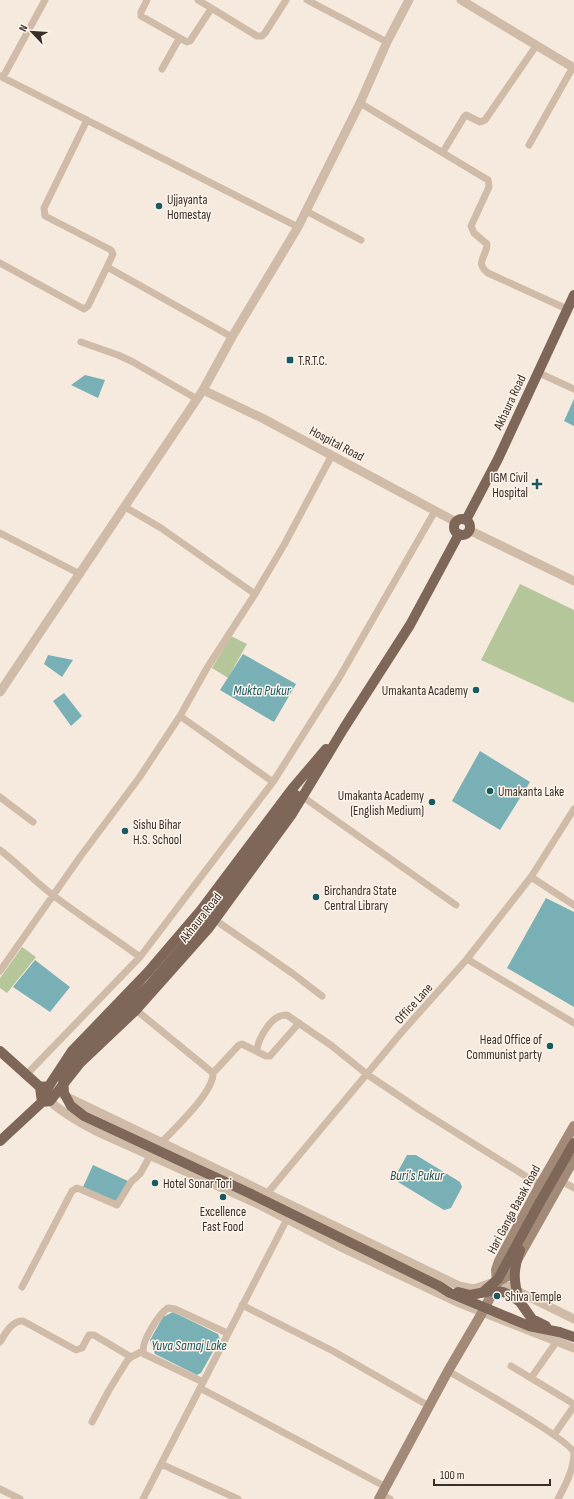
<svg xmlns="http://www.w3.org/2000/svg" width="574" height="1499" font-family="'Sofia Sans Condensed',sans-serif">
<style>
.green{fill:#b6c69b}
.water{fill:#79b0b5}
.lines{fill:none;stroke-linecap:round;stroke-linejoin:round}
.minor{stroke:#cfbba7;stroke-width:7}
.tertiary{stroke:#cfbba7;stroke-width:9}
.secondary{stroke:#a38978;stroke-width:10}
.primary{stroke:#7e6658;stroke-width:10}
.primary-bridge{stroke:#7e6658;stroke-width:10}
.poi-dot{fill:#195961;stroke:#fcf4ea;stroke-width:1.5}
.labels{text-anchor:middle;stroke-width:3;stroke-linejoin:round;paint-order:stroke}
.poi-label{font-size:13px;fill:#3a2f28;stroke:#fcf4ea;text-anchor:start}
.street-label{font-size:13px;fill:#3a2f28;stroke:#fcf4ea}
.water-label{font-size:14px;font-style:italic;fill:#195961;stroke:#fcf4ea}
</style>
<rect width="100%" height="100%" fill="#f5eadd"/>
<path class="green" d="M 520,584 L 574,610 L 574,703 L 481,660 Z
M 231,636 L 247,644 L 228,678 L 212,668 Z
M 22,947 L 36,957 L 7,993 L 0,988 L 0,978 Z"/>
<path class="water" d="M 85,375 L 105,380 L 98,398 L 71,385 Z
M 574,399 L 574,426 L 564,421 Z
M 243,654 L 296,684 L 274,722 L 220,690 Z
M 48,655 L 73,660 L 62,677 L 44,664 Z
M 64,693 L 82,716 L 71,726 L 53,701 Z
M 480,751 L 530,782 L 500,830 L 452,801 Z
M 546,898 L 574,912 L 574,1007 L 507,968 Z
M 35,960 L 70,987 L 50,1012 L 13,987 Z
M 407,1155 L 416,1155 L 460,1182 L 462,1187 L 451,1208 L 444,1210 L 398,1182 L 396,1175 Z
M 93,1165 L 128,1181 L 116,1204 L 83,1187 Z
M 173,1312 L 218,1334 L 220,1339 L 201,1373 L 197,1375 L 155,1354 L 150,1340 L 163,1317 Z"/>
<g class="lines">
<path class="minor" d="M 147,0 L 141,12 L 141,16 L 187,42 L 190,41 L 211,9
M 198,0 L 257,36 L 262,36 L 265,33 L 286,0
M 307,0 L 387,42
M 162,69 L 179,39
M 0,76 L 298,227
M 3,77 L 45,0
M 360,103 L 488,180 L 489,187 L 471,226 L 474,233 L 487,244 C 487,257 474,262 488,273 L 567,309
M 87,120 L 44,208 L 45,216 L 111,250 L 113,254 L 107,267 L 232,337
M 529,145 L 573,67
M 443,152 L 464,117 L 466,115 L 480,122 L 485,120 L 536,46
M 306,211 L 361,240
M 0,263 L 84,309 L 88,306 L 107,267
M 81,342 L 118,355 L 133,362 L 197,399
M 537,372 L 574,389
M 125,507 L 161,528 L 255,594
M 0,533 L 80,574
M 180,716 L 273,782
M 0,797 L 33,822
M 303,797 L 456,905
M 0,850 C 19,864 35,882 54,896 C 82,917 111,936 140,957
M 531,877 L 574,905
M 215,920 L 292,973 L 322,996
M 467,959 L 574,1023
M 0,971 L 80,857 L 139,778 L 180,716 L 207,668 L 255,594 L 284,545 L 332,455
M 136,1010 L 213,1073 C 214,1092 175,1128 162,1142
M 257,1051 C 257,1041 269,1021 278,1017 C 281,1015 285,1015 287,1015 L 332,1046 L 368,1075 L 423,1112 L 540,1185
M 213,1073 L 239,1045 L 242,1044 L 266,1056 L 270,1056 L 299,1023
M 27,1074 L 140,957 L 273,782 L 339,678 L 435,511
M 561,1181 L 574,1188
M 265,1196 L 401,1033 L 467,959 L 531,877 L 574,809
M 22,1287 L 72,1191 L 77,1188 L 80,1189 L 117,1205 L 131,1182 L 140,1174 L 150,1156
M 242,1305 L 333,1351 L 429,1406
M 0,1342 C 5,1334 12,1320 23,1321 L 76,1350 L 82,1348 L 89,1335 L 94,1335 L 131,1357
M 511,1366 L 574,1404
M 448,1371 C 465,1381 571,1440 574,1453 C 574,1469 565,1486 558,1499
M 531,1378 L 557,1341
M 203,1382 L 144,1354 C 139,1344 159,1314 168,1308 L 175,1309 L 227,1333
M 200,1388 L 386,1487
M 92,1422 L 109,1390 L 127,1361 L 131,1357 L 143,1351
M 554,1435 L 574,1406
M 161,1464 L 238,1499
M 0,1489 L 20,1499
M 382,1495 L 390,1499
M 143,1499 L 287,1219"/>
<path class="tertiary" d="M 461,0 L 574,68
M 203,390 L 262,418 L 456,522
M 469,530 L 574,581
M 0,692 L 203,390 L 232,337 L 298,227 L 360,103 L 387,42 L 409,0
M 63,1095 L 459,1286 L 474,1289 L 497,1281 L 574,1319
M 45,1097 C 61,1112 80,1123 100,1133 L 258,1204 L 343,1248 L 457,1302 L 574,1348"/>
<path class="secondary" d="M 497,1282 L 496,1270 L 499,1261 L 540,1185 L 574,1126
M 497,1282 L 508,1276 L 574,1159
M 379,1499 L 448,1371 L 482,1313 L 497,1284"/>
<path class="primary" d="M454 527a8 8 0 1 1 16 0a8 8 0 1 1-16 0Z
M 466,520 L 498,459 L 574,295
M 207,918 L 296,795
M 0,1051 L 40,1087
M 49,1086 L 40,1087 L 42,1102 L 50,1101 L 81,1062 L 136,1010 L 208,929 L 292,814 L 344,728 L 410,625 L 459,534
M 45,1092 L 72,1051 L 148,972 L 201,910 L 292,789 L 326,749
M 0,1141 L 42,1102
M 540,1202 L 574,1143
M 559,1332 L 574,1337"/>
<path class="primary-bridge" d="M 207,918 L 150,985 L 84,1046 L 70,1062 L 63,1079 L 64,1093 L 71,1106 L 84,1116 L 249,1193 L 439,1286 L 450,1293 L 529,1326 L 559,1332
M 458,1292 L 470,1295 L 491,1291 L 503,1292 L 512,1296 L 520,1302 L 532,1319 L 546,1326
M 483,1292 L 498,1279 L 540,1202
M 520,1302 C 513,1282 513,1270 520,1250"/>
</g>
<g class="poi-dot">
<circle cx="159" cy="206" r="4"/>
<rect x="286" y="356" width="8" height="8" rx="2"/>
<path d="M535 478h4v4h4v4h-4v4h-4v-4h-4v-4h4z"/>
<circle cx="476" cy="690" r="4"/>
<circle cx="490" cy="791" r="4"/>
<circle cx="432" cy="802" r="4"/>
<circle cx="125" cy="831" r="4"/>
<circle cx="316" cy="897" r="4"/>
<circle cx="550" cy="1046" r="4"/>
<circle cx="155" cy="1183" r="4"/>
<circle cx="223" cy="1197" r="4"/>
<circle cx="497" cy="1296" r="4"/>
</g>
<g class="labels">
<g class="poi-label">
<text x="167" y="204">Ujjayanta<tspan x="167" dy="15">Homestay</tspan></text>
<text x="298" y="365">T.R.T.C.</text>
<text x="528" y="482" text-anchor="end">IGM Civil<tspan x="528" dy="15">Hospital</tspan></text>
<text x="468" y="695" text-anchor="end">Umakanta Academy</text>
<text x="498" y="796">Umakanta Lake</text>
<text x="424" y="800" text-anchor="end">Umakanta Academy<tspan x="424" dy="15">(English Medium)</tspan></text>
<text x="133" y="829">Sishu Bihar<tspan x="133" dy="15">H.S. School</tspan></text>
<text x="324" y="895">Birchandra State<tspan x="324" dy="15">Central Library</tspan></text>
<text x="542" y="1044" text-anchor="end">Head Office of<tspan x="542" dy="15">Communist party</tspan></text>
<text x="163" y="1188">Hotel Sonar Tori</text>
<text x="223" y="1216" text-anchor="middle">Excellence<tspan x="223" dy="15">Fast Food</tspan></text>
<text x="505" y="1301">Shiva Temple</text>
</g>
<g class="street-label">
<text transform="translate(509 402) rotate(-65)" y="5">Akhaura Road</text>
<text transform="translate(337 443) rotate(28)" y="5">Hospital Road</text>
<text transform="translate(200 917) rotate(-52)" y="5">Akhaura Road</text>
<text transform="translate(413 1003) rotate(-48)" y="5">Office Lane</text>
<text transform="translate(513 1209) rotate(-62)" y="5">Hari Ganga Basak Road</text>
</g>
<g class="water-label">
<text x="262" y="695">Mukta Pukur</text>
<text x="417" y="1180">Buri's Pukur</text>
<text x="189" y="1350">Yuva Samaj Lake</text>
</g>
</g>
<g transform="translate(32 32) rotate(295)" stroke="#fcf4ea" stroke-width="3" paint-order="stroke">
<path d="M0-3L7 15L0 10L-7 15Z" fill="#3a2f28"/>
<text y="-6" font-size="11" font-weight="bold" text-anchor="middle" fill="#3a2f28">N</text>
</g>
<path d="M434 1479v6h116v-6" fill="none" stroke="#3a2f28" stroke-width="2"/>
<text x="440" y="1479" font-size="12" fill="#3a2f28" stroke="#fcf4ea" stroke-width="3" paint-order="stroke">100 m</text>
</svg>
